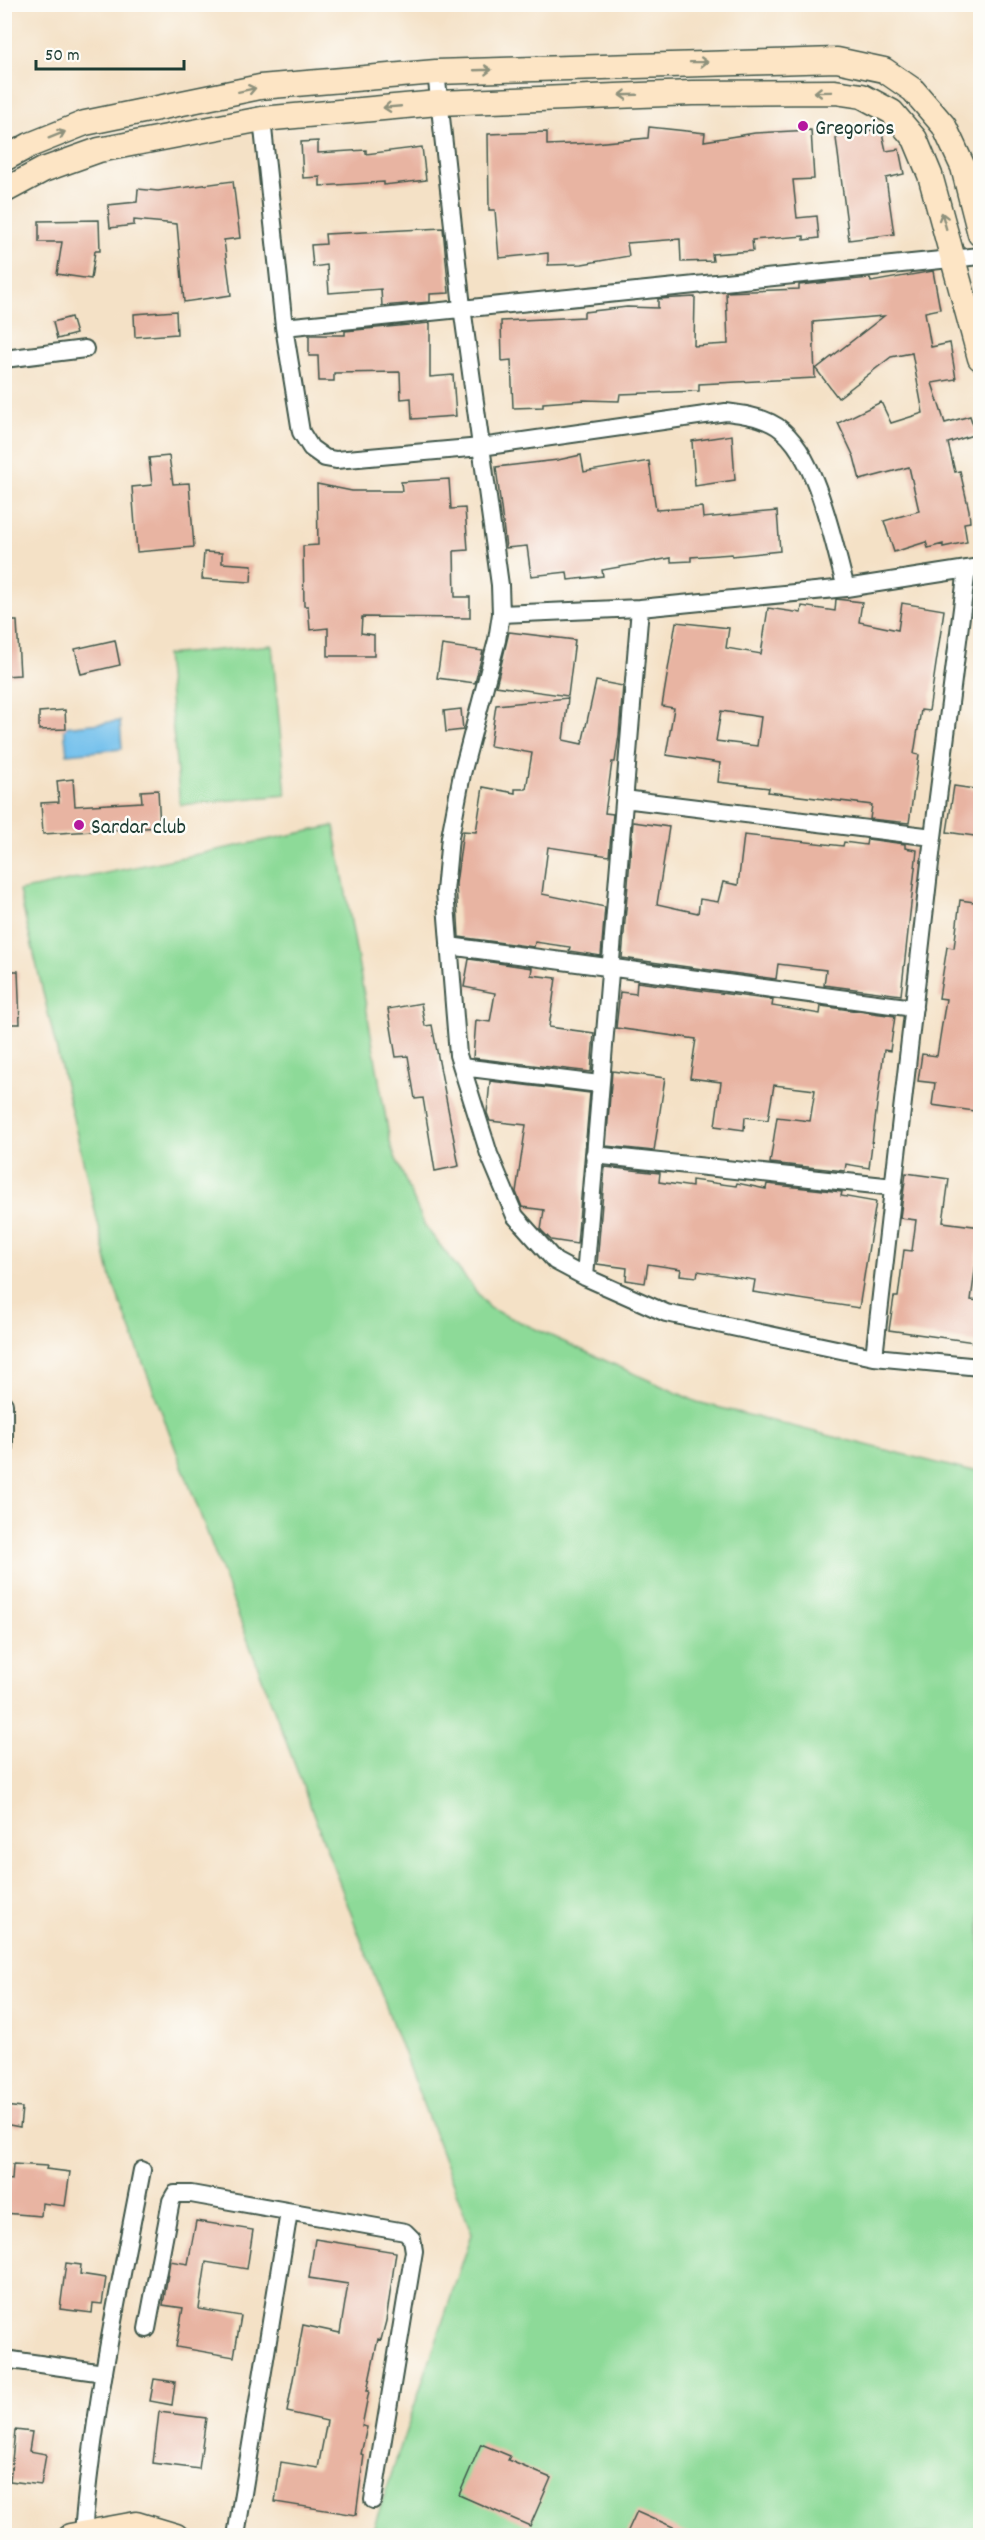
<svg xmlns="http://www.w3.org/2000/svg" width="985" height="2540" font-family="Dekko,sans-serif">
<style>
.green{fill:#8dda98;stroke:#568c66;stroke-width:1.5}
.water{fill:#71bfec;stroke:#487e90;stroke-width:1.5}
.building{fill:#e8b4a2;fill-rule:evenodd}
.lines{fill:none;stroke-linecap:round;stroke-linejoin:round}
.street-casing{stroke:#3f564a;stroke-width:20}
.secondary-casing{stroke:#3f564a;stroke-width:27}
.street{stroke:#fff;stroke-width:16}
.secondary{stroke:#fde5c5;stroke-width:24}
.oneway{stroke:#8e917c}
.poi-dot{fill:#b5179e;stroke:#fdfcf7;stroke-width:2}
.labels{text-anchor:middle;stroke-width:5;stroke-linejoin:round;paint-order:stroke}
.poi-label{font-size:22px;fill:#1f3d34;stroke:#fdfcf7;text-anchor:start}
</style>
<rect width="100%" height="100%" fill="#fdfcf7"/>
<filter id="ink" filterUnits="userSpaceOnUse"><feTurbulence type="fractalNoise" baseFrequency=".0167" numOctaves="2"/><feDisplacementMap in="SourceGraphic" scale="12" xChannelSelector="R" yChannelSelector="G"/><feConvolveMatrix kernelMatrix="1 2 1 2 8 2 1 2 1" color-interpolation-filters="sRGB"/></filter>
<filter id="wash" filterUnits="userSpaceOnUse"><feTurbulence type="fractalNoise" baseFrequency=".008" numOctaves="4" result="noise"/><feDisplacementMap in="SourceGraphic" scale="24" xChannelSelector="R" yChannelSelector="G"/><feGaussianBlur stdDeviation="1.35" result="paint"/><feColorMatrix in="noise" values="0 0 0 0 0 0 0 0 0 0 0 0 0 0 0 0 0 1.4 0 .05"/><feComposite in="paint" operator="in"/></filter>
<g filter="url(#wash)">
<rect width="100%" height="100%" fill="#f4e1c6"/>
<path class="green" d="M 272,645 L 286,795 L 180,805 L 166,655 Z
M 334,826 L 391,1147 L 425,1226 L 489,1308 L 697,1402 L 965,1470 L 980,1470 L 980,2535 L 371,2535 L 472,2234 L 111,1278 L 19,891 Z"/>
<path class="water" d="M 120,721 L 122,749 L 67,754 L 64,727 Z"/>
<g id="blocks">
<path class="building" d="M 649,127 L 705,133 L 704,141 L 755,133 L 811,130 L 814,179 L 793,180 L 797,218 L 817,216 L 819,238 L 804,240 L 804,236 L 752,240 L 753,251 L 712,254 L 713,261 L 681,262 L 680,239 L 627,243 L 629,256 L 582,264 L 548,265 L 548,253 L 499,258 L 495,210 L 489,210 L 488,134 L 547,132 L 547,145 L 594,143 L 648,138 Z
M 881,128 L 886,151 L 899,149 L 904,174 L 886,178 L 894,234 L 849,240 L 836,138 Z
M 318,141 L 318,153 L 366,150 L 366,154 L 422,147 L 426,180 L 384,185 L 384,182 L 320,186 L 320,177 L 303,178 L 301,142 Z
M 233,181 L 240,238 L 224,240 L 231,295 L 184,302 L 177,224 L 134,220 L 134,225 L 110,228 L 108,205 L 137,202 L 138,189 L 158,191 Z
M 99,220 L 100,251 L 95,251 L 91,279 L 57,274 L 62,242 L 39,242 L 39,221 Z
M 443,228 L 449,293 L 430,294 L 430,302 L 382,306 L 381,289 L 329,293 L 327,265 L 313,267 L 311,245 L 326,244 L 325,234 Z
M 933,271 L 940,309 L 925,312 L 931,347 L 950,343 L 956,379 L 932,383 L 945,423 L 970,416 L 976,434 L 948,443 L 955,472 L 960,471 L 969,510 L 970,522 L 964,523 L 967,542 L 943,547 L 943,544 L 928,548 L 926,542 L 894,552 L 884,521 L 919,511 L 909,467 L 860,480 L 854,457 L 838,423 L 881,402 L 891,423 L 923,413 L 912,353 L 891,357 L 838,398 L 816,369 L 884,316 L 813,322 L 815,378 L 699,384 L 699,391 L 620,394 L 619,401 L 584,400 L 543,403 L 543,407 L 513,408 L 511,360 L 502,361 L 501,321 L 584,317 L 584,312 L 627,307 L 658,308 L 658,299 L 695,297 L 694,346 L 728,344 L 726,292 L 799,289 L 799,285 L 870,278 L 871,282 Z
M 176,311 L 177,334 L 135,337 L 134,314 Z
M 71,317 L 76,334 L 57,339 L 53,322 Z
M 430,323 L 430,377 L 453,375 L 456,416 L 412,419 L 411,398 L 401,399 L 400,372 L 334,373 L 334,381 L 319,381 L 318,356 L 309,356 L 309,335 L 345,335 L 345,331 Z
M 732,435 L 735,480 L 695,486 L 692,441 Z
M 581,455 L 584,472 L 649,461 L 656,510 L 702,507 L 703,518 L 777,511 L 780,551 L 732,556 L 732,554 L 691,557 L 691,561 L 671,562 L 671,558 L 602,570 L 603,576 L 568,580 L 567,572 L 531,576 L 527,546 L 506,548 L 496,467 L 558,460 Z
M 169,456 L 173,484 L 189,483 L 194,547 L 137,552 L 132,487 L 152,485 L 149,458 Z
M 449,479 L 451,509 L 465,508 L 468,550 L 454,551 L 455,597 L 470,597 L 470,618 L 362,617 L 361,633 L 374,635 L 374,656 L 328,656 L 328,628 L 310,630 L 308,606 L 304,606 L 303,546 L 318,545 L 317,484 L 352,491 L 402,491 L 401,482 Z
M 204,552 L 222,553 L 222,563 L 252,565 L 251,582 L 202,579 Z
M 836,599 L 862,602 L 859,622 L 898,630 L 902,603 L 944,610 L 929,711 L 921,710 L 914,754 L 919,755 L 909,823 L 870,819 L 872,805 L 768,792 L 769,788 L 718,782 L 720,763 L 666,755 L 674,708 L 662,706 L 676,622 L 729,628 L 726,648 L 761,654 L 768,608 L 801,613 L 802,606 L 835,611 ZM 721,711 L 761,717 L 757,746 L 716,741 Z
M 4,621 L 17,621 L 20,675 L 4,676 Z
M 509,632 L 575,640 L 568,696 L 496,686 Z
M 115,640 L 120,665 L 81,674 L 75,649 Z
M 442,645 L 483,651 L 475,683 L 437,678 Z
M 596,681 L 623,686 L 619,735 L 615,762 L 612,762 L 605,813 L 613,814 L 609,856 L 548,847 L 542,894 L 605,907 L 601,956 L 569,951 L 570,947 L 535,942 L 534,947 L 459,937 L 456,884 L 463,831 L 476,832 L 483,787 L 515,793 L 515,789 L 526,789 L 532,753 L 490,746 L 496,705 L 568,698 L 563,740 L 582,744 Z
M 461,709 L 463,730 L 446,732 L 444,711 Z
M 65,710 L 66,729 L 39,730 L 39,712 Z
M 73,779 L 75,806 L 142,802 L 141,791 L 158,790 L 160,827 L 43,834 L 41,803 L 59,802 L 57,781 Z
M 954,786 L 981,790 L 981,837 L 947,832 Z
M 633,822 L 669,827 L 657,904 L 698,913 L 700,899 L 718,902 L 723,882 L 738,885 L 744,835 L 843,846 L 844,842 L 866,845 L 867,839 L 905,844 L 905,848 L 917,850 L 901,995 L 824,985 L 826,970 L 778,964 L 776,979 L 622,958 Z
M 960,900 L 981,903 L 981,1112 L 932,1105 L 935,1083 L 918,1081 L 922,1054 L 937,1056 L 946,999 L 939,998 L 947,947 L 954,948 Z
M 469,959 L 532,968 L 531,975 L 556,978 L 549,1027 L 594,1033 L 591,1072 L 473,1058 L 476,1020 L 490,1022 L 495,993 L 464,987 Z
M 4,971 L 18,971 L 20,1024 L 4,1024 Z
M 637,982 L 773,1000 L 772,1006 L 820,1014 L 821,1006 L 895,1016 L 890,1051 L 884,1050 L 869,1168 L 846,1164 L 845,1171 L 770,1163 L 777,1117 L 810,1121 L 815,1090 L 774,1085 L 768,1120 L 745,1117 L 744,1130 L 715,1126 L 721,1082 L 690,1078 L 696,1039 L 616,1028 L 620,992 L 636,994 Z
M 421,1003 L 425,1026 L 432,1025 L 459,1166 L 435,1171 L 423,1098 L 415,1099 L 408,1056 L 396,1057 L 388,1009 Z
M 612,1071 L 665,1078 L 654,1151 L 606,1146 Z
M 490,1081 L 590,1093 L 577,1244 L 551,1240 L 541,1230 L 544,1210 L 522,1207 L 516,1192 L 526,1125 L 490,1121 L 487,1113 Z
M 605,1167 L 660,1173 L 659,1182 L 692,1187 L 692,1180 L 736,1186 L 737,1183 L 766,1189 L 767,1184 L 842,1192 L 841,1196 L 876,1202 L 859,1308 L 753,1292 L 755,1280 L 698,1271 L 697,1277 L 680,1275 L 681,1269 L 648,1264 L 645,1283 L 626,1280 L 627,1268 L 597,1264 Z
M 906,1173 L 949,1179 L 943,1222 L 981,1227 L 971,1300 L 981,1301 L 981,1343 L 889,1330 L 894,1297 L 898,1297 L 904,1250 L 912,1251 L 916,1220 L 900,1218 Z
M 4,2106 L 22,2108 L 20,2127 L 4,2124 Z
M 13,2164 L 47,2166 L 46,2169 L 70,2172 L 65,2206 L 42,2203 L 41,2216 L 4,2213 L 4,2179 L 12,2180 Z
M 196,2221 L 253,2230 L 247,2269 L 206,2262 L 199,2309 L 241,2316 L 234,2357 L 176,2347 L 183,2308 L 163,2305 L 170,2261 L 188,2264 Z
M 315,2239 L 396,2252 L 386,2321 L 381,2340 L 378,2339 L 367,2391 L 369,2391 L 362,2426 L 367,2427 L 361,2454 L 364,2455 L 356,2515 L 275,2502 L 281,2462 L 318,2468 L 327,2421 L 287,2412 L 303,2325 L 340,2333 L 348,2284 L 309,2278 Z
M 66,2263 L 81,2265 L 80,2274 L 106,2278 L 102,2304 L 93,2303 L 92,2313 L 60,2309 Z
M 154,2379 L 175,2382 L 172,2405 L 150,2401 Z
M 159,2412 L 206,2418 L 199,2469 L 153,2463 Z
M 15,2430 L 32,2432 L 29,2451 L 46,2454 L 41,2485 L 10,2481 Z
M 481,2444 L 510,2456 L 508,2460 L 551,2478 L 530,2526 L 459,2495 Z
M 637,2511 L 691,2535 L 626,2535 Z"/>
</g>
</g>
<g filter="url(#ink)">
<use href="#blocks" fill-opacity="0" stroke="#3f564a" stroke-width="1.5"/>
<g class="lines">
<g class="street-casing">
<path id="street" d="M 436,72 L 462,307 L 500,585 L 501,614 L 497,640 L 462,774 L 450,837 L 445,892 L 458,1055 L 489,1154 L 515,1216 L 555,1261 L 585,1277 L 666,1313 L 874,1357 L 980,1367
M 262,119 L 284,327 L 301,432 L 311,448 L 325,458 L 336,460 L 481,447 L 726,412 C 741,414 757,416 771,423 C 816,444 833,543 846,588
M 284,327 L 980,256
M 4,359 L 85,349
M 501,614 L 640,608 L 846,588 L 980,567
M 624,799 L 933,837
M 449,946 L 914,1008
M 462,1067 L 599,1084
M 594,1155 L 894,1187
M 585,1277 L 640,608
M 874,1357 L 933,837 L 967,569
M 4,1404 L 4,1447
M 147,2329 L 171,2201 L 175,2194 L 191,2194 L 405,2232 L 412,2239 L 414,2251 L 373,2500
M 4,2359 L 104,2373
M 83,2533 C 93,2411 119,2290 142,2170
M 236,2536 L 289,2212"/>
</g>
<g class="secondary-casing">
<path id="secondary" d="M 4,159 L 30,145 L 85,123 L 260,87 L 436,72 L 837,60 L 884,70 L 913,90 L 944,126 L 963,167 L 980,234
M 4,191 L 43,170 L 99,150 L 262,119 L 438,103 L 692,93 L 835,92 L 862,96 L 892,112 L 915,139 L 930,175 L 980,358
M 70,2536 L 136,2524 L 176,2536"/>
</g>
<use href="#street" class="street"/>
<use href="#secondary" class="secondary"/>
</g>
<defs><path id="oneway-shaft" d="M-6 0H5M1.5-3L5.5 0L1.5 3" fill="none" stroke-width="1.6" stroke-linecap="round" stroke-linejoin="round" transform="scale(1.5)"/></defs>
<g class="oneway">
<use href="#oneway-shaft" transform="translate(699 62) rotate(-1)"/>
<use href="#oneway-shaft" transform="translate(483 70) rotate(-2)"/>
<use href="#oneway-shaft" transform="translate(247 90) rotate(-12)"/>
<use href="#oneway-shaft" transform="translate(823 92) rotate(179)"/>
<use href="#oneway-shaft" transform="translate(628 95) rotate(178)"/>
<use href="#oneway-shaft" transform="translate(392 107) rotate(175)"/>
<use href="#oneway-shaft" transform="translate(57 135) rotate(-22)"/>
<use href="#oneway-shaft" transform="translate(944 221) rotate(-106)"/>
</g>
</g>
<g class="poi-dot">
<circle cx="803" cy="126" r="6"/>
<circle cx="79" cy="825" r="6"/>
</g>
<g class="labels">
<g class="poi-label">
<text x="815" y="134">Gregorios</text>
<text x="91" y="833">Sardar club</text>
</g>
</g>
<rect width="985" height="2540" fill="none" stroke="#fdfcf7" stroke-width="24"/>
<path d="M36 60v9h148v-9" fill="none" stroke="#1f3d34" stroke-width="3"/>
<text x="45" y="60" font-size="18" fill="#1f3d34" stroke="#fdfcf7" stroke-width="4.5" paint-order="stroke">50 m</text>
</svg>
